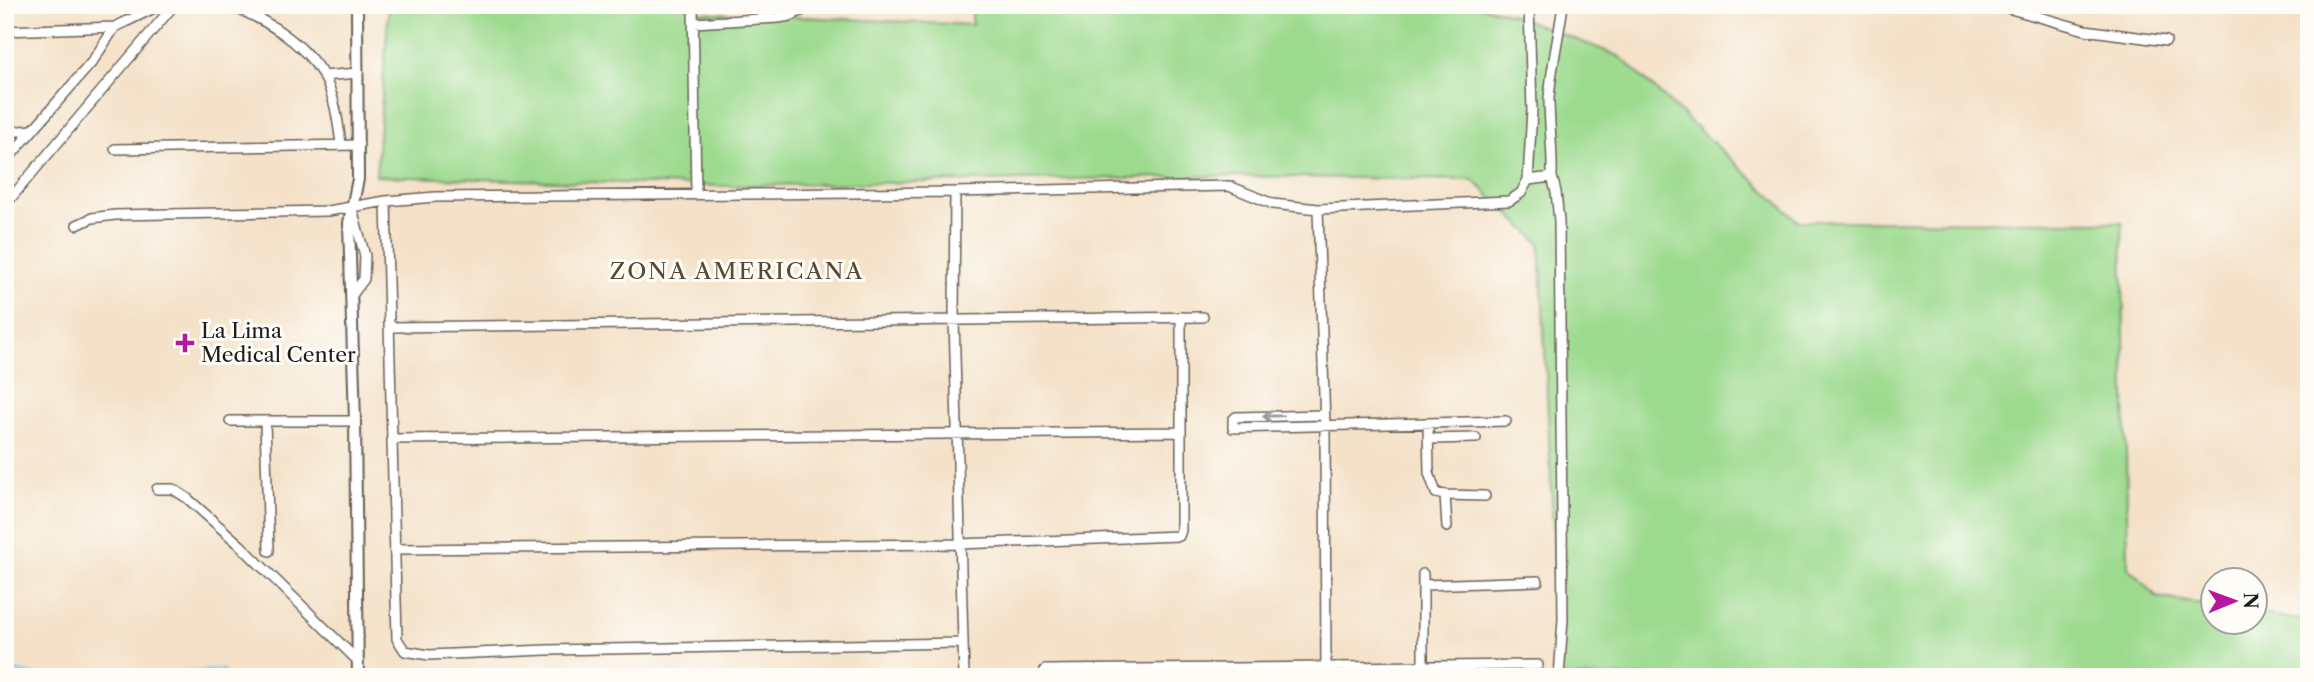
<svg xmlns="http://www.w3.org/2000/svg" width="2314" height="682" font-family="'Libre Caslon Text',serif">
<style>
.green{fill:#9cda8e;stroke:#5c7b55;stroke-width:2}
.water{fill:#6fc3eb;stroke:#467084;stroke-width:2}
.lines{fill:none;stroke-linecap:round;stroke-linejoin:round}
.stream{stroke:#6fc3eb;stroke-width:2.5}
.minor-casing{stroke:#686158;stroke-width:12}
.tertiary-casing{stroke:#686158;stroke-width:14}
.minor{stroke:#fff;stroke-width:9}
.tertiary{stroke:#fff;stroke-width:10}
.oneway{stroke:#999}
.poi-dot{fill:#b5179e;stroke:#fdfcf7;stroke-width:2.5}
.labels{text-anchor:middle;stroke-width:6;stroke-linejoin:round;paint-order:stroke}
.poi-label{font-size:21px;fill:#1c1c1c;stroke:#fdfcf7;text-anchor:start}
.neighbourhood-label{font-size:23px;letter-spacing:2px;fill:#5a4830;stroke:#fdfcf7}
</style>
<rect width="100%" height="100%" fill="#fdfcf7"/>
<filter id="ink" filterUnits="userSpaceOnUse"><feTurbulence type="fractalNoise" baseFrequency=".0143" numOctaves="2"/><feDisplacementMap in="SourceGraphic" scale="14" xChannelSelector="R" yChannelSelector="G"/><feConvolveMatrix kernelMatrix="1 2 1 2 8 2 1 2 1" color-interpolation-filters="sRGB"/></filter>
<filter id="wash" filterUnits="userSpaceOnUse"><feTurbulence type="fractalNoise" baseFrequency=".00686" numOctaves="4" result="noise"/><feDisplacementMap in="SourceGraphic" scale="28" xChannelSelector="R" yChannelSelector="G"/><feGaussianBlur stdDeviation="1.57" result="paint"/><feColorMatrix in="noise" values="0 0 0 0 0 0 0 0 0 0 0 0 0 0 0 0 0 1.4 0 .05"/><feComposite in="paint" operator="in"/></filter>
<g filter="url(#wash)">
<rect width="100%" height="100%" fill="#f4e1c7"/>
<path class="green" d="M 389,5 L 693,5 L 695,12 L 972,25 L 972,5 L 1473,5 L 1502,11 L 1619,56 L 1798,221 L 2122,222 L 2128,567 L 2157,597 L 2212,606 L 2212,622 L 2254,622 L 2255,613 L 2309,621 L 2309,677 L 1560,677 L 1540,243 L 1473,180 L 1231,176 L 720,186 L 376,176 Z"/>
<path class="water" d="M 2233,5 L 2309,5 L 2309,14 Z"/>
<g class="lines">
<path class="stream" d="M 5,668 L 44,677
M 102,677 L 223,670 L 226,677"/>
</g>
</g>
<g filter="url(#ink)">
<g class="lines">
<g class="minor-casing">
<path id="minor" d="M 227,5 C 263,17 303,42 323,75 C 335,95 338,122 341,144
M 693,5 L 696,194
M 1997,5 L 2085,30 L 2166,41
M 694,23 L 778,18 L 790,16 L 814,5
M 5,31 L 115,27 L 160,5
M 323,76 L 358,73
M 5,132 L 33,130
M 115,149 L 359,145
M 5,162 L 92,62 L 115,27
M 1552,177 C 1553,151 1549,125 1549,99 C 1551,68 1559,36 1563,5
M 1528,180 L 1552,177 L 1556,192 L 1559,221 L 1563,619 L 1559,677
M 955,192 L 954,319 L 964,677
M 386,201 L 397,639 L 405,651 L 429,655 L 546,650 L 962,643
M 5,205 L 174,5
M 1318,209 L 1509,201 L 1521,193 L 1528,180 L 1532,110 L 1529,5
M 77,225 L 92,218 L 115,215 L 328,211 L 386,201 L 436,197 L 955,192 L 1229,186 L 1273,204 L 1318,209 L 1325,426 L 1326,677
M 352,295 L 364,279 L 365,256 L 352,209
M 391,327 L 1203,317
M 1324,415 L 1236,417 L 1233,420 L 1233,428 L 1506,421
M 230,421 L 355,421
M 265,421 L 269,551
M 1428,423 L 1429,473 L 1436,493 L 1445,495 L 1485,496
M 392,439 L 1180,432
M 1429,439 L 1476,438
M 157,489 L 173,489 L 187,498 L 239,544 L 358,661
M 1445,495 L 1447,527
M 395,549 L 959,544 L 1179,536 L 1181,530 L 1181,317
M 1423,574 L 1423,665
M 1423,585 L 1538,581
M 1045,670 L 1538,665"/>
</g>
<g class="tertiary-casing">
<path id="tertiary" d="M 357,5 L 358,179 L 349,223 L 355,421 L 358,677"/>
</g>
<use href="#minor" class="minor"/>
<use href="#tertiary" class="tertiary"/>
</g>
<defs><path id="oneway-shaft" d="M-6 0H5M1.5-3L5.5 0L1.5 3" fill="none" stroke-width="1.6" stroke-linecap="round" stroke-linejoin="round" transform="scale(1.75)"/></defs>
<use class="oneway" href="#oneway-shaft" transform="translate(1273 416) rotate(179)"/>
</g>
<path class="poi-dot" d="M181.5 332.5h7v7h7v7h-7v7h-7v-7h-7v-7h7z"/>
<g class="labels">
<g class="poi-label">
<text x="201" y="338">La Lima<tspan x="201" dy="24">Medical Center</tspan></text>
</g>
<g class="neighbourhood-label">
<text x="737" y="279">ZONA AMERICANA</text>
</g>
</g>
<rect width="2314" height="682" fill="none" stroke="#fdfcf7" stroke-width="28"/>
<g transform="translate(2234 601) rotate(89)"><circle r="33" fill="#fdfcf7" stroke="#a3a29f" stroke-width="2"/>
<path d="M0-5L12 26L0 18L-12 26Z" fill="#b5179e"/>
<text y="-10" font-size="19" font-weight="bold" text-anchor="middle" fill="#1c1c1c">N</text>
</g>
</svg>
